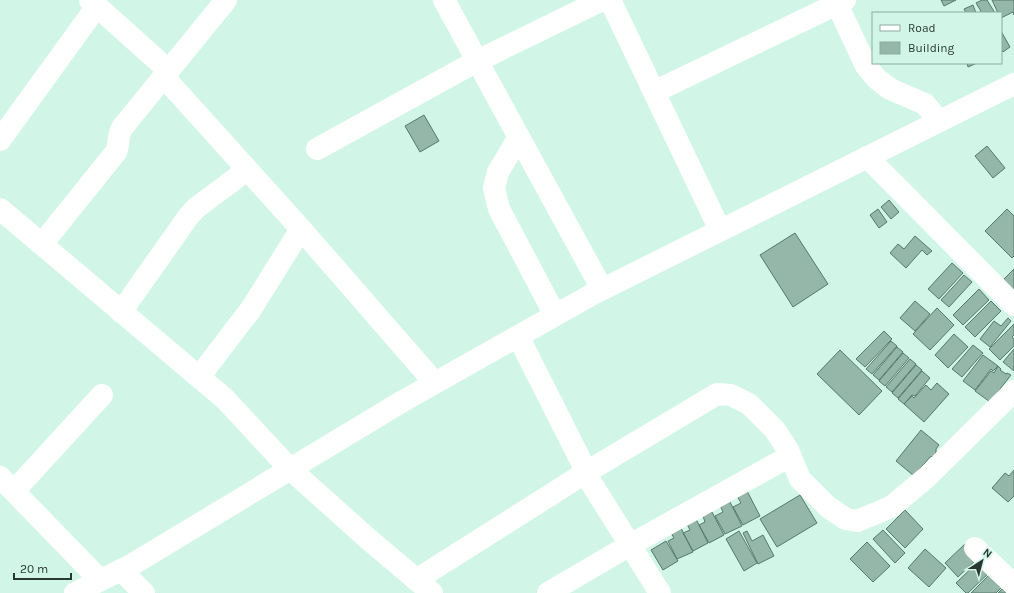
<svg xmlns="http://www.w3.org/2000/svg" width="1014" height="593" font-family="Karla,sans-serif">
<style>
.building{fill:#94b7a9;stroke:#57786c}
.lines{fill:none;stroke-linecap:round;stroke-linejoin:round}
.minor{stroke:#fff;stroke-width:22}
</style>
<rect width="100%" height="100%" fill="#d1f6e8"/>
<path class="building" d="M 941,0 L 956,0 L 944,6 Z
M 982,0 L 987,0 L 995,13 L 982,13 L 976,3 Z
M 992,0 L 1014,0 L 1014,15 L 1013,12 L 1001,18 L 1001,13 L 998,13 Z
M 973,5 L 976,13 L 966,13 L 964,9 Z
M 1001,31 L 1010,47 L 1003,52 L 1001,49 Z
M 967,63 L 977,63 L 968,67 Z
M 424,115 L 439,141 L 420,152 L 405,126 Z
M 987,146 L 1005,168 L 993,178 L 975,156 Z
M 889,200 L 899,212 L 891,219 L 881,207 Z
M 878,209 L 887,222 L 879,228 L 870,215 Z
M 1007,209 L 1014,216 L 1014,256 L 1012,258 L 985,231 Z
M 795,233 L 828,284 L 793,307 L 760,255 Z
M 915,236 L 932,251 L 927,255 L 922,250 L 906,268 L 890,253 L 898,244 L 904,249 Z
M 952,263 L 963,273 L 939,299 L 928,289 Z
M 1014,269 L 1014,290 L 1003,280 Z
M 964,275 L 972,282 L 949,307 L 941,300 Z
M 979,289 L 989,300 L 963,325 L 953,315 Z
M 915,301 L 930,314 L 915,331 L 900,318 Z
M 991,301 L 1001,311 L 975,337 L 965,327 Z
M 937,308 L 954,325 L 930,350 L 913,334 Z
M 1008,318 L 1011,321 L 990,347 L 980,339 L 994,321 L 1001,326 Z
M 1014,324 L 1014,335 L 1012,337 L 1014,339 L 1014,346 L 1000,360 L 989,349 Z
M 884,331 L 892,339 L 865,367 L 856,359 Z
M 954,334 L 968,347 L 948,368 L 935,355 Z
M 891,341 L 897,346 L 872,374 L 866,369 Z
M 973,345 L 983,353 L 962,377 L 952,369 Z
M 897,347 L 903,352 L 879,380 L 873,375 Z
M 1014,349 L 1014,371 L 1003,362 Z
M 840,350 L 882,391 L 859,415 L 817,374 Z
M 903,353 L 909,358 L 885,386 L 879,381 Z
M 983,355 L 998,366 L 993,371 L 991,369 L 975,390 L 963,381 Z
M 910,359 L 916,364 L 892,392 L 886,387 Z
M 916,365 L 922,370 L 898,398 L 892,393 Z
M 998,366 L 1001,369 L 1000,370 L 1006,374 L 1007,373 L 1011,375 L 990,402 L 975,391 L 991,371 L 994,373 Z
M 922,371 L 930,378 L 915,396 L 912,395 L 904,404 L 898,399 Z
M 937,383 L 949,394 L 924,422 L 904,404 L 912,396 L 914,398 L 926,385 L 931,390 Z
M 921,430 L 939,445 L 936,449 L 936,456 L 930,457 L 914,476 L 896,461 Z
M 1014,470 L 1014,496 L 1008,502 L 992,488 L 1005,473 L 1009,476 Z
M 746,489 L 760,516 L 743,525 L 733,507 L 741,503 L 736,494 Z
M 800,495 L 817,523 L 777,547 L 760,519 Z
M 728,498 L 742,526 L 725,534 L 715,516 L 723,512 L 719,503 Z
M 905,510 L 923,529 L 905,548 L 886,529 Z
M 712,512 L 724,535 L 709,543 L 699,525 L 705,522 L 703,516 Z
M 696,519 L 708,543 L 693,551 L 683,533 L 690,530 L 687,524 Z
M 681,528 L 693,552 L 677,559 L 668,541 L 674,538 L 671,533 Z
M 883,530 L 905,553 L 895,563 L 873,539 Z
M 739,531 L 757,563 L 744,571 L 726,539 Z
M 747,531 L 752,541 L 763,535 L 774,556 L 758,564 L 743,533 Z
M 666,541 L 678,561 L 663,570 L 651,550 Z
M 867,542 L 890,566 L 873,582 L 850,559 Z
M 966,543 L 979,557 L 958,577 L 945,563 Z
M 925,549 L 946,568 L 929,587 L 908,568 Z
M 982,558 L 993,569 L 968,593 L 966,593 L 956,583 Z
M 993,571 L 1005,584 L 996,593 L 971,593 Z
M 1002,589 L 1007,593 L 998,593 Z"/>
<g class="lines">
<path class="minor" d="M 90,0 L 168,70
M 444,0 L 602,289
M 610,0 L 720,230
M 837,4 L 866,66 L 877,79 L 890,89 L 925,104 L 939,121
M 163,76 L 301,229 L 435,383
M 654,92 L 845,0
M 519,137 L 498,172 L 494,188 L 499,209 L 555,315
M 0,140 L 97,6
M 317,149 L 477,61 L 602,0
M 867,157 L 1014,305
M 0,209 L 225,399 L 290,469 L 366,537 L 432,593
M 42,244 L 116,152 C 120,144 117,136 122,128 L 226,0
M 121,312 L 188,217 L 196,208 L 247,170
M 518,336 L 582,463 L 585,473 L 660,593
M 199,377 L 251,309 L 301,229
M 0,477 L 100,580
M 14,491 L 102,395
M 975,548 L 1014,585
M 121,570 L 144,593
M 416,580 L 585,473 L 717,394 L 731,395 L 749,404 L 775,430 L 788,450 L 800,479 L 828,507 L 846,519 L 857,521 L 891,507 L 927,477 L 1014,391
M 75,593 L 133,564 L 403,401 L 593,294 L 1014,84
M 548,593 L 630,545 L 790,456"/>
</g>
<rect x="872" y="12" width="130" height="52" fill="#d1f6e8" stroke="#8eaa9f"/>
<rect x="880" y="25" width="20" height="6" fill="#ffffff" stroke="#8eaa9f"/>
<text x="908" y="32" font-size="12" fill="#293732">Road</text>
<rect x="880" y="42" width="20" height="12" fill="#94b7a9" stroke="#8eaa9f"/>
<text x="908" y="52" font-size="12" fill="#293732">Building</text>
<g transform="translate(982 561) rotate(36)" stroke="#d1f6e8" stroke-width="3" paint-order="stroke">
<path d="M0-3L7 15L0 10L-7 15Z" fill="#293732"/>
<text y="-6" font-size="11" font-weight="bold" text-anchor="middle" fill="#293732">N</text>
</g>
<path d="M14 573v6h57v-6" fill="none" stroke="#293732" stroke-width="2"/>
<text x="20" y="573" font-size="12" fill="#293732" stroke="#d1f6e8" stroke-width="3" paint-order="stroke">20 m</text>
</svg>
